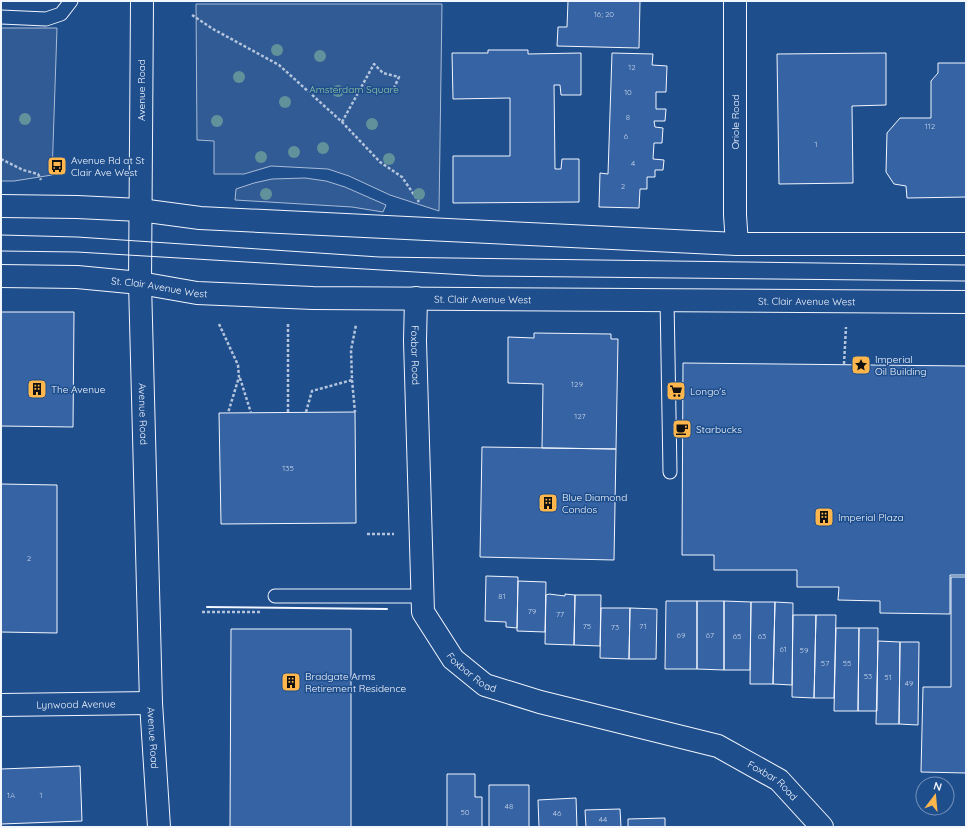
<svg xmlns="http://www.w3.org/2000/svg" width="967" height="828" font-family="Quicksand,sans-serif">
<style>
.green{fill:#305b95;stroke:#a8bbd7}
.building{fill:#3563a3;stroke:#f2f6ff}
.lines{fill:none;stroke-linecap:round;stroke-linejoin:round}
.lane-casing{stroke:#f2f6ff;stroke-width:15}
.street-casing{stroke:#f2f6ff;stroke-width:24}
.secondary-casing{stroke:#f2f6ff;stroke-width:24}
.path{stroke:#b3c4dc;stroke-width:2.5;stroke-dasharray:3 2;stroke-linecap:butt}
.lane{stroke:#1f4e8c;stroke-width:13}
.street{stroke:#1f4e8c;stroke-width:22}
.secondary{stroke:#1f4e8c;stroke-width:22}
.tram{stroke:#f2f6ff;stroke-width:1}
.wall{stroke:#f2f6ff;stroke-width:2}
.tree{fill:#61919a}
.labels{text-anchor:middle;stroke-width:3;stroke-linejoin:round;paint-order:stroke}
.number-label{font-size:8px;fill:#c3d1e8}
.park-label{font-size:10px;fill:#97c8a6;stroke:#1f4e8c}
.street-label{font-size:10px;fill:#f2f6ff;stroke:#1f4e8c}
.poi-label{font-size:10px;fill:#f2f6ff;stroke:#1f4e8c;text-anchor:start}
</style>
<rect width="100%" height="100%" fill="#1f4e8c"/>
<path class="green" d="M 196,4 L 442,4 L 439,211 L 390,195 L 349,176 L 328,169 L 271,166 L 244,174 L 214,174 L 214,141 L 197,140 Z
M 1,28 L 57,28 L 52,175 L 14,181 L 1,181 Z
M 305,178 L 326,181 L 345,187 L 386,205 L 383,212 L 352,207 L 235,200 L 236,189 L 254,183 L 272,179 Z"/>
<path class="building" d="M 568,1 L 640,1 L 639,48 L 557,46 L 558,27 L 567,27 Z
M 488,50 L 528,50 L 528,54 L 581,53 L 581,95 L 561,95 L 560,85 L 554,85 L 555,169 L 561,169 L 562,159 L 579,159 L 579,202 L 453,203 L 453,156 L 510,156 L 510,98 L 453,99 L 452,53 L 488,53 Z
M 612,53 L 653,54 L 652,65 L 667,66 L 666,92 L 656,92 L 656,109 L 666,109 L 665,121 L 654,121 L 655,127 L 663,128 L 662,143 L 654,143 L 653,159 L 664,160 L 663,170 L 655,170 L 655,177 L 647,177 L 647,189 L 640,189 L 639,208 L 599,207 L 600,173 L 608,174 Z
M 886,53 L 886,105 L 852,106 L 853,183 L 779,184 L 777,54 Z
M 938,63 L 966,63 L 966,197 L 907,198 L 906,186 L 894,184 L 886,172 L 887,133 L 900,118 L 931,118 L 931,81 L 938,73 Z
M 1,312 L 74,312 L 73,427 L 1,426 Z
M 534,333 L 611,334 L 611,339 L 618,339 L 616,449 L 542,448 L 543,384 L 508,383 L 508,337 L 534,338 Z
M 683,363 L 966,366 L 966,575 L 950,575 L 950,614 L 880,613 L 880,601 L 838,600 L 839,587 L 797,587 L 797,570 L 714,570 L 714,555 L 682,555 Z
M 355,412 L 356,523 L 221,524 L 219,413 Z
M 482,447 L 616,449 L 614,560 L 480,557 Z
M 1,484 L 57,485 L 57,633 L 1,632 Z
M 486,576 L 518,577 L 517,628 L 506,627 L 506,622 L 485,621 Z
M 951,577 L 966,577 L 966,773 L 921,772 L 923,687 L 951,687 Z
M 518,581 L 546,582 L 545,632 L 517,631 Z
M 549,594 L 565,596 L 565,594 L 575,595 L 574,645 L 545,644 L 546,595 Z
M 575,595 L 601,595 L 600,646 L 574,645 Z
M 666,601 L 697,601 L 697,669 L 665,669 Z
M 697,601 L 724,601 L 724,670 L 697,669 Z
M 724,601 L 751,602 L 750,670 L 724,670 Z
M 751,602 L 775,602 L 773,684 L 750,684 Z
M 775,602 L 793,603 L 792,685 L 773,684 Z
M 601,608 L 630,608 L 629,659 L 600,658 Z
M 630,608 L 657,609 L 656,659 L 629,659 Z
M 793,615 L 816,615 L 814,698 L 792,697 Z
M 816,615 L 836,615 L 834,698 L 814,698 Z
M 836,628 L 859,628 L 858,711 L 834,711 Z
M 859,628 L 878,628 L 877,711 L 858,711 Z
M 231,629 L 351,629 L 351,827 L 230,827 Z
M 878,641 L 900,642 L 899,724 L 876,724 Z
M 900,642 L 919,642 L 918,725 L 899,724 Z
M 80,766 L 82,821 L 1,824 L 1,769 Z
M 447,774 L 475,774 L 475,797 L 482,797 L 482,827 L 447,827 Z
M 489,785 L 529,785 L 529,827 L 489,827 Z
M 576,798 L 577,827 L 539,827 L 538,800 Z
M 620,809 L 621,827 L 586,827 L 585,810 Z
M 665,818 L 665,827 L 628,827 L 628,819 Z"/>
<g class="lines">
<g class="lane-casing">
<path id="lane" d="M 1,17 L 46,19 L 61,14 L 71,1
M 667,299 L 670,472
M 275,596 L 423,596"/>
</g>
<g class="street-casing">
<g id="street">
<path d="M 735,1 L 735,215 L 737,244"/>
<path id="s1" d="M 416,298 L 415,341 L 423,612 L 453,659 L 485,685 L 540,702 L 718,746 L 779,780 L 822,827"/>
<path id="s2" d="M 1,705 L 151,703"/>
</g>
</g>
<g class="secondary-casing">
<g id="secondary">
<path id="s3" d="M 142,1 L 140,283 L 151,703 L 159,827"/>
<path d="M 1,206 L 77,207 L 140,210 L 200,218 L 737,244 L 966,244"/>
<path id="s4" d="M 1,276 L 77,277 L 140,283 L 197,293 L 313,298 L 966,302"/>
</g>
</g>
<path class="path" d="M 192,15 L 213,29 L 279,65 L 342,122 L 380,162 L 402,177 L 419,202
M 342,122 L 374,64 L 383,73 L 399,77 L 394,88
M 1,159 L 23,170 L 38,174 L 41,180
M 219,324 L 238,365 L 239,377 L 228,413
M 844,364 L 846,327
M 240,378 L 251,413
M 352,380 L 355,412
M 288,412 L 288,324
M 306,412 L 312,391 L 352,380 L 351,350 L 356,325
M 367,534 L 394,534
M 202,612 L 260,612"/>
<use href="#lane" class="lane"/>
<use href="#street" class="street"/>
<use href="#secondary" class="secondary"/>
<path class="tram" d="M 1,235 L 77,237 L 379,257 L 966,265
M 1,251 L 77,252 L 483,276 L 966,281"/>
<path class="wall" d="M 207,607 L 387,609"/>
</g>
<g class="tree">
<circle cx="277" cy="50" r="6"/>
<circle cx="320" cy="56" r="6"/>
<circle cx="239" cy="77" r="6"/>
<circle cx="338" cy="91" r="6"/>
<circle cx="285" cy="102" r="6"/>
<circle cx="25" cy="119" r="6"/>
<circle cx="217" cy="121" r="6"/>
<circle cx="372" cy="124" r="6"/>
<circle cx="323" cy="148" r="6"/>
<circle cx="294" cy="152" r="6"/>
<circle cx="261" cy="157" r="6"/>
<circle cx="389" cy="159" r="6"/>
<circle cx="266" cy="194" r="6"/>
<circle cx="419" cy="194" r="6"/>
</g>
<defs>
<g id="bus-square" transform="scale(1)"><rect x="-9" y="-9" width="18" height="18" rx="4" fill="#ffb74d" stroke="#1f4e8c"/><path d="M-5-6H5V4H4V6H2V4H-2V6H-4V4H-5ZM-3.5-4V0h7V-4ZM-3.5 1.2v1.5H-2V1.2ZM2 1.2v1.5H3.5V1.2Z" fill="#111"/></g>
<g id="sight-square" transform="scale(1)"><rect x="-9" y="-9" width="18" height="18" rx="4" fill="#ffb74d" stroke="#1f4e8c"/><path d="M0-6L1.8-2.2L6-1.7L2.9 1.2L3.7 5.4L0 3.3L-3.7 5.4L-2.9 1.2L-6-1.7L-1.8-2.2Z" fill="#111"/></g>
<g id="building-square" transform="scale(1)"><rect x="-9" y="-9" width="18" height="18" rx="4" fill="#ffb74d" stroke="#1f4e8c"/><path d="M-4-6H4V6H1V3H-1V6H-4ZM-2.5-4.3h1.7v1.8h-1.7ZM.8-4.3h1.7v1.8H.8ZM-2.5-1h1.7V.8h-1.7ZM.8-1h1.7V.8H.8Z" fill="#111"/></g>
<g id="supermarket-square" transform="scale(1)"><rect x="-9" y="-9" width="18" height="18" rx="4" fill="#ffb74d" stroke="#1f4e8c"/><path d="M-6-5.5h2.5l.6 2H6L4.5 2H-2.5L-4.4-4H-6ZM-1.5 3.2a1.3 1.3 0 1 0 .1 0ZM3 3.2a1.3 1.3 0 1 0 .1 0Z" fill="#111"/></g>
<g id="cafe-square" transform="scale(1)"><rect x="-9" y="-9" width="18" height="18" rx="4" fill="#ffb74d" stroke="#1f4e8c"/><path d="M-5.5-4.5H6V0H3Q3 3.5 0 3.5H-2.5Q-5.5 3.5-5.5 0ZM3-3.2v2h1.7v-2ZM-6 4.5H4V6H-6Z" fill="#111"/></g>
</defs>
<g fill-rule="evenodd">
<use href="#bus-square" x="57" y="166"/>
<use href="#sight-square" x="861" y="365"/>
<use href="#building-square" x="37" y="389"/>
<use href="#supermarket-square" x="676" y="391"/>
<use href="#cafe-square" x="682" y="429"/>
<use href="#building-square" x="548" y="503"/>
<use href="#building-square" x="824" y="517"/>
<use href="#building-square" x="291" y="682"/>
</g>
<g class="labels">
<g class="number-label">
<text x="604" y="17">16; 20</text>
<text x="632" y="70">12</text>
<text x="628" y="95">10</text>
<text x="628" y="120">8</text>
<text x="930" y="129">112</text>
<text x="626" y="139">6</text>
<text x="816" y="147">1</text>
<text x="633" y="166">4</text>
<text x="623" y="189">2</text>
<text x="577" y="387">129</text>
<text x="580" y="419">127</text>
<text x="288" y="471">135</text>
<text x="29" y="561">2</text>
<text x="502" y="599">81</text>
<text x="532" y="614">79</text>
<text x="560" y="617">77</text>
<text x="587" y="629">75</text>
<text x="643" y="629">71</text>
<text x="615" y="630">73</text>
<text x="681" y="638">69</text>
<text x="710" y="638">67</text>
<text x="737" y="639">65</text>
<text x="762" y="639">63</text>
<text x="783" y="652">61</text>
<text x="804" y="653">59</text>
<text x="825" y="666">57</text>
<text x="847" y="666">55</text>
<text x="868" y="679">53</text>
<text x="888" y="680">51</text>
<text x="909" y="686">49</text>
<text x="11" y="798">1A</text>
<text x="41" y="798">1</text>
<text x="509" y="809">48</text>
<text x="465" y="815">50</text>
<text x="557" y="816">46</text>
<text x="603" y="822">44</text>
</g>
<g class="park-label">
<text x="354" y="93">Amsterdam Square</text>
</g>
<g class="street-label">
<text transform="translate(141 90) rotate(-90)" y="4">Avenue Road</text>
<text transform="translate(735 122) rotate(-90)" y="4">Oriole Road</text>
<text dy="4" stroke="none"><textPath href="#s4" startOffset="159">St. Clair Avenue West</textPath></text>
<text dy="4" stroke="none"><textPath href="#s4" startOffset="483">St. Clair Avenue West</textPath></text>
<text dy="4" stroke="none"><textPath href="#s4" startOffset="807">St. Clair Avenue West</textPath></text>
<text dy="4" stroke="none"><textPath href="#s1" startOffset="57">Foxbar Road</textPath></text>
<text dy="4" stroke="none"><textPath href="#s3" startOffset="413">Avenue Road</textPath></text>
<text dy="4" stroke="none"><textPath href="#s1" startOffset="393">Foxbar Road</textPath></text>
<text dy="4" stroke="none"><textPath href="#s2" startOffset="75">Lynwood Avenue</textPath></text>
<text dy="4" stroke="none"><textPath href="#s3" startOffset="737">Avenue Road</textPath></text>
<text dy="4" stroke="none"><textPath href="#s1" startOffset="717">Foxbar Road</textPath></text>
</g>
<g class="poi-label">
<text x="71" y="164">Avenue Rd at St<tspan x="71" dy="12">Clair Ave West</tspan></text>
<text x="875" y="363">Imperial<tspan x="875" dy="12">Oil Building</tspan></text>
<text x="51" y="393">The Avenue</text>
<text x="690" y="395">Longo's</text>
<text x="696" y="433">Starbucks</text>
<text x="562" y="501">Blue Diamond<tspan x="562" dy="12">Condos</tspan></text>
<text x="838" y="521">Imperial Plaza</text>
<text x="305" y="680">Bradgate Arms<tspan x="305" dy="12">Retirement Residence</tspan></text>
</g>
</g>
<rect width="967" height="828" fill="none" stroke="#f2f6ff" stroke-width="4"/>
<g transform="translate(935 796) rotate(16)"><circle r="19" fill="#1f4e8c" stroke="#7391ba"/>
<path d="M0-3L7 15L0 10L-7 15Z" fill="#ffb74d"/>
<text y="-6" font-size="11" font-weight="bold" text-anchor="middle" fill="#f2f6ff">N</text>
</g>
</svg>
